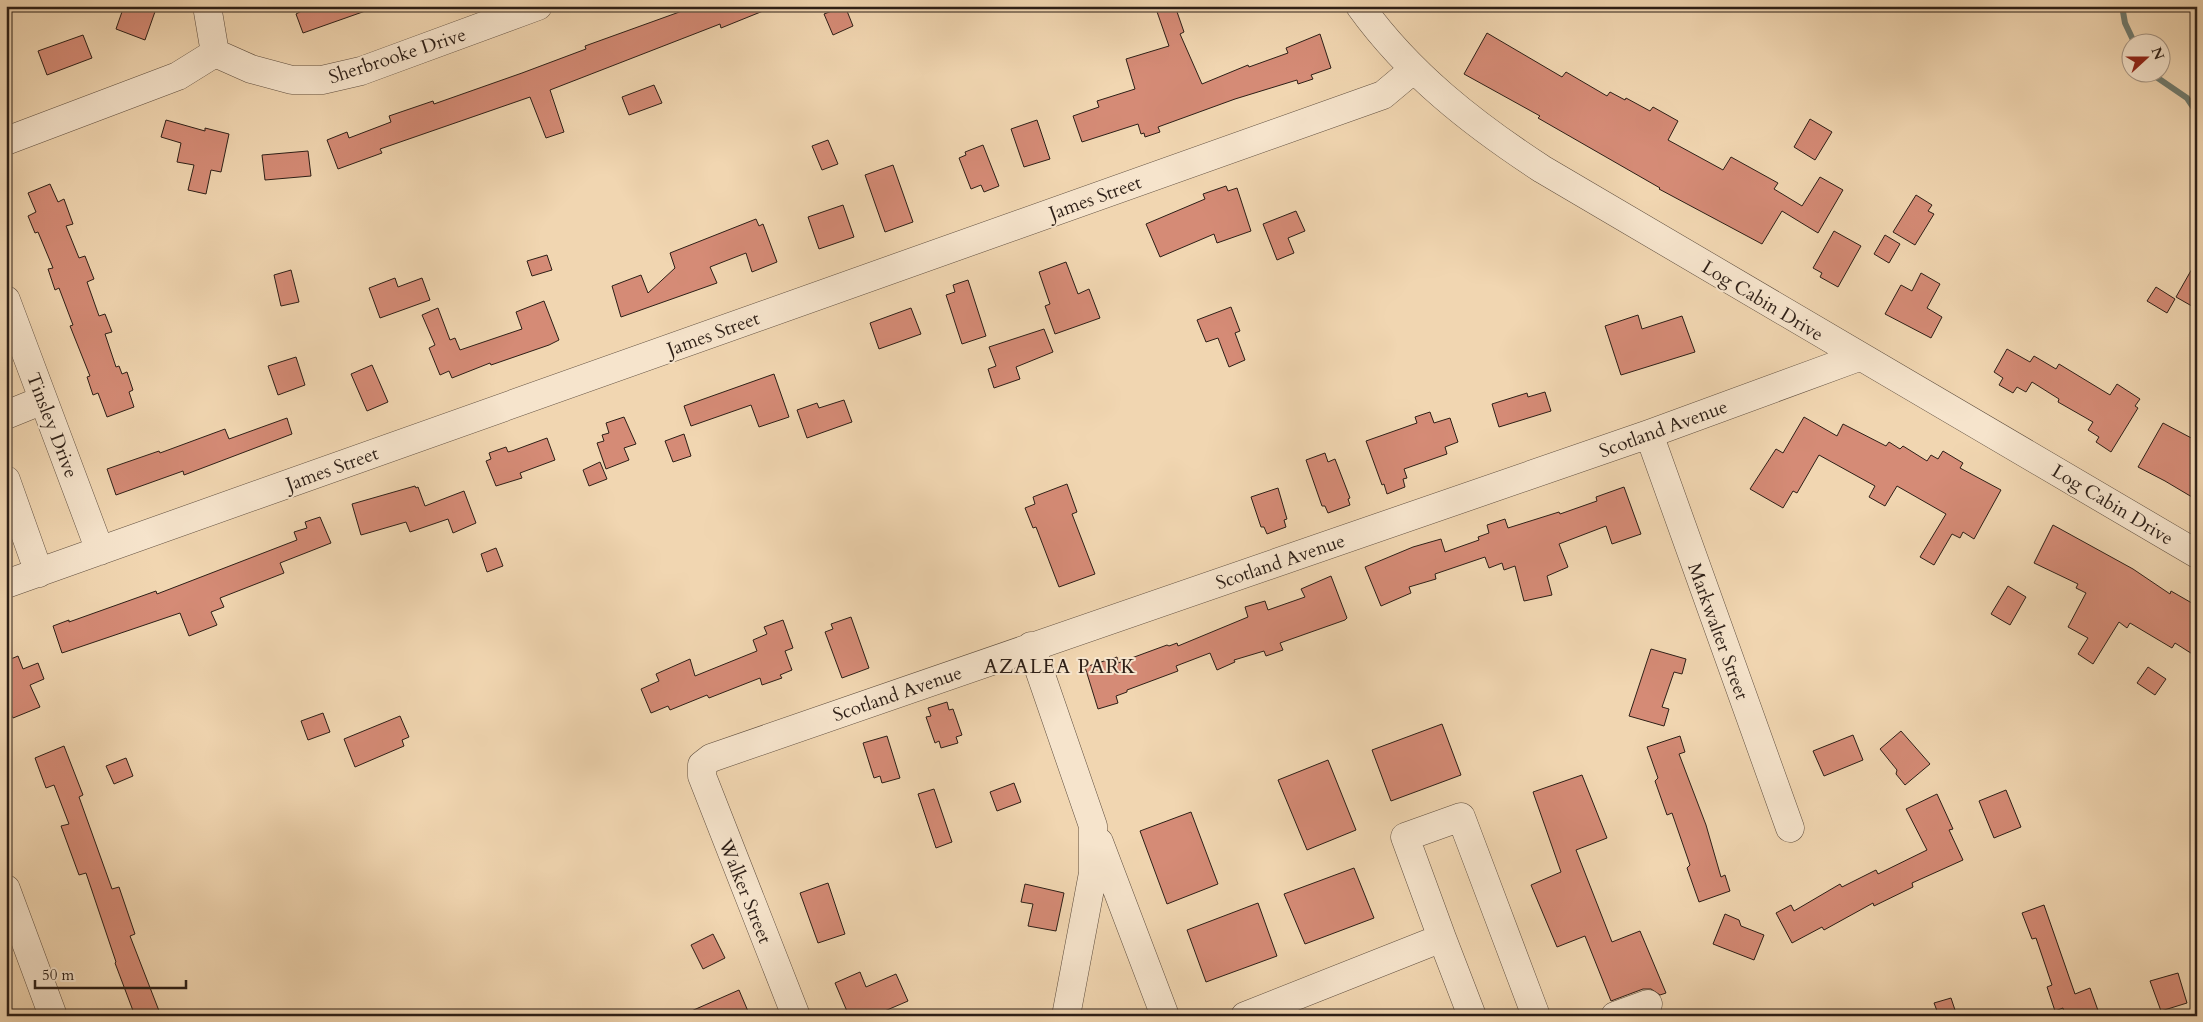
<svg xmlns="http://www.w3.org/2000/svg" width="2203" height="1022" font-family="Cardo,serif">
<style>
.lines{fill:none;stroke-linecap:round;stroke-linejoin:round}
.stream{stroke:#6f7b6f;stroke-width:6}
.building{fill:#d58b76;stroke:#2d1f17}
.minor-casing{stroke:#5e4d3e;stroke-width:29}
.minor{stroke:#f6e4cc;stroke-width:28}
.labels{text-anchor:middle;stroke-width:4;stroke-linejoin:round;paint-order:stroke}
.street-label{font-size:19px;fill:#2d1f17;stroke:#f6e4cc}
.neighbourhood-label{font-size:20px;letter-spacing:1px;fill:#2d1f17;stroke:#f6e4cc}
</style>
<rect width="100%" height="100%" fill="#f1d6b1"/>
<filter id="stains"><feTurbulence type="fractalNoise" baseFrequency=".004" numOctaves="4"/><feColorMatrix values="0 0 0 0 .2 0 0 0 0 .09 0 0 0 0 .02 0 0 0 .5 -.17"/></filter>
<radialGradient id="worn" r=".72"><stop offset=".6" stop-color="#630" stop-opacity="0"/><stop offset="1" stop-color="#630" stop-opacity=".3"/></radialGradient>
<g class="lines">
<path class="stream" d="M 2122,6 L 2125,23 L 2134,42
M 2149,72 L 2187,98 L 2197,113"/>
</g>
<path class="building" d="M 124,6 L 157,6 L 145,40 L 116,29 Z
M 311,6 L 371,6 L 371,9 L 303,33 L 296,14 Z
M 696,6 L 773,7 L 721,28 L 720,24 L 550,90 L 564,132 L 546,138 L 530,97 L 380,149 L 382,153 L 338,169 L 327,140 L 347,132 L 349,138 L 391,122 L 389,116 L 433,101 L 434,104 L 522,73 L 586,49 L 585,46 Z
M 845,6 L 853,26 L 833,35 L 824,14 Z
M 1155,6 L 1175,6 L 1184,32 L 1180,34 L 1202,84 L 1248,65 L 1249,67 L 1288,53 L 1286,48 L 1320,34 L 1331,68 L 1311,75 L 1313,79 L 1298,84 L 1297,80 L 1235,99 L 1158,127 L 1160,132 L 1145,137 L 1144,133 L 1141,134 L 1138,124 L 1082,142 L 1073,116 L 1099,107 L 1097,101 L 1135,89 L 1126,59 L 1169,46 Z
M 1487,33 L 1562,77 L 1566,72 L 1607,96 L 1610,92 L 1625,100 L 1626,98 L 1650,111 L 1653,107 L 1678,121 L 1668,140 L 1723,170 L 1731,157 L 1778,183 L 1774,189 L 1802,206 L 1820,177 L 1843,190 L 1818,233 L 1782,211 L 1762,244 L 1659,189 L 1660,188 L 1538,118 L 1540,116 L 1464,74 Z
M 83,35 L 92,58 L 47,75 L 38,51 Z
M 654,85 L 662,103 L 629,115 L 622,97 Z
M 1810,119 L 1832,132 L 1815,160 L 1794,147 Z
M 166,120 L 205,131 L 205,128 L 229,134 L 221,172 L 211,170 L 206,194 L 188,190 L 194,165 L 177,162 L 181,143 L 161,137 Z
M 1037,120 L 1050,159 L 1024,167 L 1011,129 Z
M 828,140 L 838,164 L 822,170 L 812,146 Z
M 983,145 L 999,186 L 984,192 L 981,185 L 971,189 L 959,158 L 966,155 L 965,152 Z
M 308,151 L 311,176 L 265,180 L 262,155 Z
M 893,165 L 913,222 L 885,232 L 865,175 Z
M 50,184 L 58,202 L 64,199 L 73,224 L 66,226 L 79,258 L 85,256 L 94,279 L 87,282 L 99,316 L 105,314 L 112,332 L 105,334 L 116,367 L 119,366 L 122,374 L 127,372 L 133,390 L 129,392 L 134,407 L 107,417 L 98,393 L 93,395 L 87,377 L 90,376 L 70,326 L 73,325 L 59,288 L 55,290 L 48,269 L 53,268 L 38,232 L 35,233 L 28,216 L 36,212 L 28,193 Z
M 1226,186 L 1228,191 L 1237,188 L 1251,231 L 1217,243 L 1214,234 L 1160,257 L 1146,224 L 1205,199 L 1203,194 Z
M 1916,195 L 1932,205 L 1928,211 L 1934,214 L 1915,245 L 1893,232 Z
M 843,205 L 854,237 L 819,249 L 808,217 Z
M 1296,211 L 1305,231 L 1288,238 L 1294,253 L 1277,260 L 1263,224 Z
M 756,219 L 759,226 L 763,224 L 777,262 L 752,272 L 746,253 L 710,267 L 717,283 L 621,317 L 612,286 L 641,275 L 648,293 L 675,268 L 670,253 Z
M 1834,231 L 1861,246 L 1838,287 L 1820,277 L 1822,273 L 1813,268 Z
M 1885,235 L 1900,244 L 1889,263 L 1874,254 Z
M 547,255 L 552,270 L 532,276 L 527,261 Z
M 2197,260 L 2197,309 L 2176,297 Z
M 1066,262 L 1078,294 L 1089,289 L 1100,318 L 1055,334 L 1045,306 L 1050,304 L 1039,272 Z
M 291,270 L 299,302 L 281,306 L 274,275 Z
M 1921,273 L 1940,284 L 1927,308 L 1942,317 L 1931,338 L 1885,314 L 1901,285 L 1912,291 Z
M 395,278 L 398,287 L 422,278 L 430,300 L 380,318 L 369,288 Z
M 968,280 L 986,336 L 962,344 L 946,295 L 955,292 L 953,285 Z
M 2156,287 L 2175,299 L 2167,313 L 2147,301 Z
M 544,301 L 559,340 L 549,345 L 491,365 L 490,363 L 452,378 L 449,371 L 440,375 L 429,348 L 435,345 L 422,315 L 438,308 L 450,340 L 455,338 L 460,350 L 522,329 L 516,312 Z
M 1231,307 L 1240,331 L 1235,333 L 1245,360 L 1229,367 L 1218,338 L 1206,342 L 1197,320 Z
M 911,308 L 921,334 L 879,349 L 870,323 Z
M 1638,315 L 1642,329 L 1682,316 L 1695,352 L 1621,375 L 1605,326 Z
M 1044,329 L 1053,352 L 1016,367 L 1020,379 L 994,388 L 988,369 L 996,366 L 989,347 Z
M 2007,349 L 2030,362 L 2034,356 L 2056,369 L 2059,364 L 2110,395 L 2117,384 L 2140,399 L 2135,406 L 2138,408 L 2111,452 L 2096,442 L 2099,437 L 2088,430 L 2093,422 L 2058,402 L 2059,399 L 2032,382 L 2026,392 L 2017,387 L 2013,393 L 1999,385 L 2003,378 L 1994,372 Z
M 296,357 L 305,385 L 278,395 L 268,366 Z
M 372,365 L 388,402 L 367,411 L 351,374 Z
M 774,374 L 789,417 L 759,427 L 751,405 L 691,426 L 684,406 Z
M 1545,392 L 1551,411 L 1499,427 L 1492,404 L 1527,393 L 1528,397 Z
M 844,400 L 852,422 L 807,438 L 797,410 L 817,403 L 819,408 Z
M 1430,412 L 1434,423 L 1450,418 L 1458,442 L 1445,447 L 1447,454 L 1404,469 L 1407,478 L 1403,479 L 1405,487 L 1387,494 L 1384,484 L 1382,485 L 1366,441 L 1417,423 L 1415,417 Z
M 624,417 L 636,444 L 624,448 L 629,460 L 606,469 L 597,443 L 604,441 L 602,435 L 609,433 L 606,423 Z
M 1804,417 L 1837,436 L 1843,424 L 1886,446 L 1889,442 L 1900,449 L 1903,446 L 1927,461 L 1931,455 L 1938,459 L 1943,451 L 1963,463 L 1960,468 L 2001,490 L 1974,539 L 1963,532 L 1960,538 L 1952,534 L 1934,565 L 1920,557 L 1946,514 L 1897,486 L 1885,506 L 1869,497 L 1875,486 L 1819,455 L 1797,493 L 1793,491 L 1783,508 L 1750,489 L 1776,449 L 1783,453 Z
M 287,418 L 292,434 L 184,475 L 183,471 L 116,495 L 107,469 L 159,451 L 160,453 L 225,429 L 229,439 Z
M 2163,423 L 2197,441 L 2197,500 L 2165,481 L 2138,467 Z
M 684,434 L 691,456 L 673,462 L 665,441 Z
M 547,438 L 555,460 L 520,473 L 522,478 L 496,486 L 486,461 L 491,459 L 489,453 L 506,447 L 508,452 L 512,451 Z
M 1325,453 L 1328,462 L 1335,459 L 1350,498 L 1348,499 L 1350,505 L 1328,513 L 1325,506 L 1322,506 L 1306,460 Z
M 600,462 L 607,479 L 589,486 L 583,470 Z
M 1067,484 L 1077,512 L 1072,514 L 1095,574 L 1059,587 L 1036,527 L 1033,528 L 1025,508 L 1035,504 L 1033,497 Z
M 415,486 L 416,488 L 418,487 L 425,506 L 464,491 L 476,523 L 453,533 L 448,519 L 410,532 L 406,522 L 361,535 L 352,504 Z
M 1624,487 L 1641,534 L 1612,544 L 1606,526 L 1559,544 L 1568,567 L 1547,576 L 1552,595 L 1524,601 L 1515,566 L 1504,570 L 1502,563 L 1489,568 L 1485,557 L 1435,574 L 1436,579 L 1409,587 L 1411,593 L 1381,606 L 1365,567 L 1413,547 L 1441,539 L 1445,552 L 1479,540 L 1478,537 L 1489,533 L 1487,525 L 1505,519 L 1508,528 L 1559,512 L 1560,514 L 1597,501 L 1596,497 Z
M 1278,488 L 1287,519 L 1284,520 L 1286,527 L 1267,534 L 1264,527 L 1261,527 L 1251,497 Z
M 320,517 L 331,543 L 280,563 L 284,573 L 220,598 L 224,607 L 211,612 L 217,625 L 189,636 L 180,613 L 62,653 L 53,626 L 69,620 L 69,622 L 156,591 L 157,594 L 297,540 L 294,532 L 307,528 L 305,522 Z
M 2053,525 L 2133,569 L 2170,594 L 2171,591 L 2197,606 L 2197,657 L 2175,643 L 2172,648 L 2130,623 L 2127,628 L 2119,622 L 2093,664 L 2078,654 L 2088,638 L 2068,627 L 2086,593 L 2076,588 L 2078,584 L 2034,563 Z
M 496,548 L 503,566 L 487,572 L 481,554 Z
M 1331,576 L 1347,618 L 1345,620 L 1280,643 L 1283,650 L 1266,656 L 1264,651 L 1234,660 L 1235,662 L 1217,670 L 1210,653 L 1176,666 L 1178,671 L 1127,690 L 1127,692 L 1116,696 L 1118,703 L 1098,709 L 1085,667 L 1117,657 L 1118,663 L 1167,645 L 1169,646 L 1177,643 L 1178,646 L 1248,617 L 1245,607 L 1265,601 L 1268,610 L 1305,597 L 1301,589 Z
M 2008,586 L 2026,597 L 2010,625 L 1991,614 Z
M 851,617 L 869,668 L 842,678 L 825,632 L 833,629 L 831,624 Z
M 783,620 L 793,648 L 785,651 L 792,670 L 780,675 L 782,678 L 762,685 L 760,678 L 709,698 L 707,695 L 670,710 L 668,706 L 651,713 L 641,689 L 659,681 L 656,674 L 690,659 L 695,676 L 757,651 L 753,640 L 767,634 L 764,627 Z
M 1651,649 L 1686,659 L 1682,674 L 1674,672 L 1662,707 L 1669,709 L 1664,726 L 1629,716 Z
M 18,656 L 23,669 L 38,663 L 44,679 L 30,685 L 40,707 L 13,718 L 6,703 L 6,661 Z
M 2148,667 L 2166,679 L 2155,695 L 2137,683 Z
M 947,702 L 949,710 L 953,709 L 962,735 L 956,737 L 958,743 L 941,748 L 939,741 L 935,743 L 926,717 L 931,716 L 928,708 Z
M 323,713 L 330,732 L 308,740 L 301,721 Z
M 400,716 L 409,737 L 402,740 L 404,746 L 355,767 L 344,739 Z
M 1442,724 L 1461,775 L 1391,801 L 1372,750 Z
M 1901,731 L 1930,764 L 1905,785 L 1896,774 L 1897,770 L 1880,749 Z
M 1853,735 L 1863,760 L 1824,776 L 1813,751 Z
M 887,736 L 900,778 L 882,783 L 880,776 L 874,778 L 863,743 Z
M 1680,736 L 1685,752 L 1679,754 L 1706,825 L 1721,877 L 1725,875 L 1730,891 L 1699,902 L 1687,868 L 1690,865 L 1672,813 L 1667,815 L 1655,781 L 1658,778 L 1647,747 Z
M 64,746 L 83,795 L 79,797 L 112,889 L 119,887 L 135,934 L 130,936 L 161,1016 L 135,1016 L 115,963 L 116,962 L 86,873 L 79,875 L 61,826 L 69,824 L 54,785 L 46,788 L 35,758 Z
M 126,758 L 133,776 L 114,784 L 106,766 Z
M 1328,760 L 1356,830 L 1307,850 L 1278,780 Z
M 1582,775 L 1607,838 L 1576,850 L 1612,942 L 1640,931 L 1666,993 L 1660,995 L 1651,989 L 1643,989 L 1611,1001 L 1585,936 L 1557,947 L 1531,885 L 1561,872 L 1533,792 Z
M 1014,783 L 1021,802 L 997,811 L 990,792 Z
M 934,789 L 952,842 L 936,848 L 918,794 Z
M 2006,790 L 2021,827 L 1994,838 L 1979,801 Z
M 1937,794 L 1953,829 L 1949,830 L 1963,860 L 1912,883 L 1913,887 L 1874,906 L 1873,903 L 1824,930 L 1822,927 L 1792,943 L 1776,913 L 1791,905 L 1794,911 L 1840,884 L 1842,887 L 1876,870 L 1878,874 L 1927,850 L 1906,809 Z
M 1191,812 L 1218,884 L 1167,904 L 1140,831 Z
M 1354,868 L 1374,918 L 1305,944 L 1284,894 Z
M 828,883 L 845,934 L 818,943 L 800,893 Z
M 1025,884 L 1064,893 L 1056,931 L 1028,926 L 1033,904 L 1021,902 Z
M 1258,903 L 1277,956 L 1206,982 L 1187,930 Z
M 2044,905 L 2075,994 L 2090,988 L 2100,1016 L 2065,1016 L 2063,1008 L 2055,1011 L 2047,987 L 2052,985 L 2036,938 L 2032,939 L 2022,913 Z
M 1725,914 L 1739,920 L 1741,926 L 1764,935 L 1754,960 L 1713,944 Z
M 713,934 L 725,958 L 703,969 L 691,945 Z
M 860,972 L 866,987 L 896,974 L 908,1001 L 873,1016 L 849,1016 L 835,983 Z
M 2178,973 L 2187,1003 L 2161,1011 L 2150,981 Z
M 739,990 L 750,1016 L 680,1016 Z
M 1951,998 L 1957,1016 L 1939,1016 L 1934,1003 Z"/>
<g class="lines">
<g class="minor-casing">
<path id="minor" d="M 207,6 L 215,53
M 1360,6 C 1409,74 1473,124 1542,169 L 2197,554
M 215,53 L 251,69 L 292,80 L 322,80 L 361,71 L 538,6
M 6,141 L 178,76 L 215,53
M 6,300 L 100,551
M 6,415 L 43,400
M 1649,434 L 1790,828
M 6,480 L 39,573
M 6,584 L 1383,95 L 1414,69
M 1031,646 L 1093,826 L 1093,873 L 1066,1016
M 1099,842 L 1165,1016
M 6,889 L 53,1016
M 1442,938 L 1405,837 L 1461,817 L 1536,1016
M 796,1016 L 702,776 L 702,765 L 711,758 L 1649,434 L 1859,357
M 1245,1016 L 1442,938 L 1472,1016
M 1615,1016 L 1648,1004"/>
</g>
<use href="#minor" class="minor"/>
</g>
<g class="labels">
<g class="street-label">
<text transform="translate(397 55) rotate(-18)" y="7">Sherbrooke Drive</text>
<text transform="translate(1095 197) rotate(-20)" y="7">James Street</text>
<text transform="translate(1763 300) rotate(31)" y="7">Log Cabin Drive</text>
<text transform="translate(713 333) rotate(-20)" y="7">James Street</text>
<text transform="translate(53 425) rotate(69)" y="7">Tinsley Drive</text>
<text transform="translate(1663 428) rotate(-20)" y="7">Scotland Avenue</text>
<text transform="translate(332 468) rotate(-20)" y="7">James Street</text>
<text transform="translate(2113 504) rotate(31)" y="7">Log Cabin Drive</text>
<text transform="translate(1280 561) rotate(-19)" y="7">Scotland Avenue</text>
<text transform="translate(1719 631) rotate(70)" y="7">Markwalter Street</text>
<text transform="translate(897 693) rotate(-19)" y="7">Scotland Avenue</text>
<text transform="translate(746 891) rotate(68)" y="7">Walker Street</text>
</g>
<g class="neighbourhood-label">
<text x="1060" y="673">AZALEA PARK</text>
</g>
</g>
<rect width="2203" height="1022" fill="none" stroke="#f1d6b1" stroke-width="25"/>
<rect x="8" y="8" width="2188" height="1007" fill="none" stroke="#2d1f17" stroke-width="2.5"/>
<rect x="12" y="12" width="2178" height="997" fill="none" stroke="#2d1f17"/>
<g transform="translate(2146 58) rotate(69)"><circle r="24" fill="#f6e4cc" stroke="#a69584"/>
<path d="M0-4L9 19L0 12L-9 19Z" fill="#8f2418"/>
<text y="-8" font-size="14" font-weight="bold" text-anchor="middle" fill="#2d1f17">N</text>
</g>
<path d="M35 980v8h151v-8" fill="none" stroke="#2d1f17" stroke-width="2.5"/>
<text x="42" y="980" font-size="15" fill="#2d1f17" stroke="#f6e4cc" stroke-width="4" paint-order="stroke">50 m</text>
<rect width="100%" height="100%" filter="url(#stains)"/>
<rect width="100%" height="100%" fill="url(#worn)"/>
</svg>
